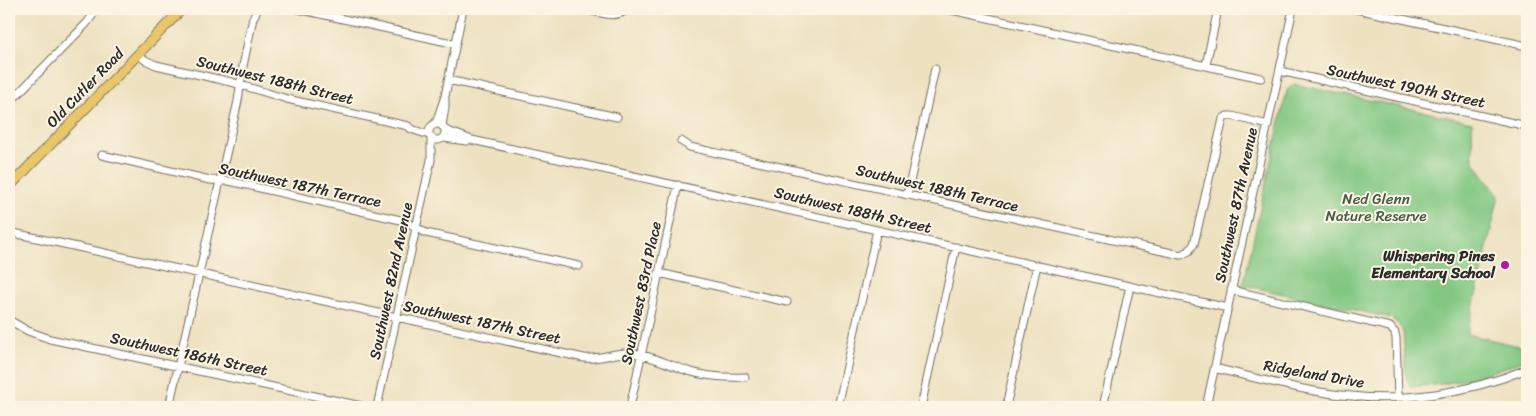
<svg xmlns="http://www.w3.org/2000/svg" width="1536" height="416" font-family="Sriracha,sans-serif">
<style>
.green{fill:#81c782;stroke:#567956}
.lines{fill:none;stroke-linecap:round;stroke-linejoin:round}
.minor-casing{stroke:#6f6b5f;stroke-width:9}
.major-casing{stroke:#6f6b5f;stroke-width:11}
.minor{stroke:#fff;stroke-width:7}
.major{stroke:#e9c769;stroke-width:9}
.poi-dot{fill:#b5179e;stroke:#fcf5e5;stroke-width:2}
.labels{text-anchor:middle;stroke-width:4;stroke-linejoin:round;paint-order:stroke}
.street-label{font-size:15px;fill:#2b2b2b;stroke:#fcf5e5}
.park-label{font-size:15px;fill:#455a45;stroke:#fcf5e5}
.poi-label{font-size:15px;font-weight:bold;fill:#2b2b2b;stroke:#fcf5e5;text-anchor:end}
</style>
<rect width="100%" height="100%" fill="#fcf5e5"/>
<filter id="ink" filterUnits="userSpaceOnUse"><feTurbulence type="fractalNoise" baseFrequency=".02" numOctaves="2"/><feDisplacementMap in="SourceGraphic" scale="10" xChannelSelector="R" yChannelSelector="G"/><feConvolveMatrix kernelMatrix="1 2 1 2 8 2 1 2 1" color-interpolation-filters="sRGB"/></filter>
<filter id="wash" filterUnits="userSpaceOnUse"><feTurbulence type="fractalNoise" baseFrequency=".0096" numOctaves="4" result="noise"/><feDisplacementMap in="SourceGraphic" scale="20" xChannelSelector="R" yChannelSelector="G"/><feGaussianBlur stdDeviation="1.12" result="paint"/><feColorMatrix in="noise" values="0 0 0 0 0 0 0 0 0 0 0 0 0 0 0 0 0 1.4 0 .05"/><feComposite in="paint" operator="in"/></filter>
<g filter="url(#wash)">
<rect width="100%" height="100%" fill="#eee1c0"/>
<path class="green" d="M 1294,84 L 1472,122 L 1473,161 L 1499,196 L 1467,334 L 1527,348 L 1527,359 C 1495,372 1445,388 1410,386 L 1406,379 L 1403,332 L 1399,325 L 1391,318 L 1243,285 L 1287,90 Z"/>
</g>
<g filter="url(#ink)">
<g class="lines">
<g class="minor-casing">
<path id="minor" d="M 298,9 L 456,44
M 584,9 C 598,12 617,20 627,9
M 947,9 L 1261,78
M 1356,9 L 1527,46
M 138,54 L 145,60 L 156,65 L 231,82 L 287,99 L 408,126 L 411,129 L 429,135
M 1206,65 L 1218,9
M 1280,71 L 1527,126
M 448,80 L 617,117
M 9,103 L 87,23 L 97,9
M429 132a8 8 0 1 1 16 0a8 8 0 1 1-16 0Z
M 434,125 L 437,120 L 445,96 L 463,9
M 442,126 L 445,107 L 445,99
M 445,130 L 472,140 L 1228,308
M 443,138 L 467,141
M 681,141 L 690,147 L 1181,255 L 1189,251 L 1194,244 L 1223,119 L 1227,116 L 1232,116 L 1268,125
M 102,155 L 210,180 L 229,181 L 405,221 L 426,233 L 579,266
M 907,195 L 935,69
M 9,232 L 584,358 C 601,360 616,351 633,353 C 653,356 669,365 688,371 C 707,377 725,378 745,377
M 659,273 L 787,302
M 1231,290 L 1390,327 L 1395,333 L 1396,338 L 1398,397
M 9,320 L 28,331 L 50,339 L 366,407
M 1214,368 C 1256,378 1298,390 1341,395 C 1403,403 1469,393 1527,369
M 169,407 L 238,101 L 243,66 L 253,18 L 258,9
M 377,407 L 431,160 L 431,138
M 630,407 L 678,185
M 838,407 L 877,230
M 921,407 L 956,247
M 1006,407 L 1037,265
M 1103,407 L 1130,286
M 1206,407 L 1293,9"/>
</g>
<g class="major-casing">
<path id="major" d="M 9,187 L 182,9"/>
</g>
<use href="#minor" class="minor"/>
<use href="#major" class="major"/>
</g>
</g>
<circle class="poi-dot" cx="1505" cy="265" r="5"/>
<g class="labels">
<g class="street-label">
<text transform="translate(275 80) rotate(14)" y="5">Southwest 188th Street</text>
<text transform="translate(1406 86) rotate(12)" y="5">Southwest 190th Street</text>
<text transform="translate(85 88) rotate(-46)" y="5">Old Cutler Road</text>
<text transform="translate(300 185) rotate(12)" y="5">Southwest 187th Terrace</text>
<text transform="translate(937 188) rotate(13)" y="5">Southwest 188th Terrace</text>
<text transform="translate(1236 205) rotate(-78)" y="5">Southwest 87th Avenue</text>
<text transform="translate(853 210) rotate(13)" y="5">Southwest 188th Street</text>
<text transform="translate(391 281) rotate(-78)" y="5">Southwest 82nd Avenue</text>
<text transform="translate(641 293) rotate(-78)" y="5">Southwest 83rd Place</text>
<text transform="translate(482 322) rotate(12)" y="5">Southwest 187th Street</text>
<text transform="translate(189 354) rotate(12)" y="5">Southwest 186th Street</text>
<text transform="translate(1314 374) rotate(10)" y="5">Ridgeland Drive</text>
</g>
<g class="park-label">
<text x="1376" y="204">Ned Glenn<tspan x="1376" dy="17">Nature Reserve</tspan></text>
</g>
<g class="poi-label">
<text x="1495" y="261">Whispering Pines<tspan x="1495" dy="17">Elementary School</tspan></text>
</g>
</g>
<rect width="1536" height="416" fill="none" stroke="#fcf5e5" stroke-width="30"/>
</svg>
